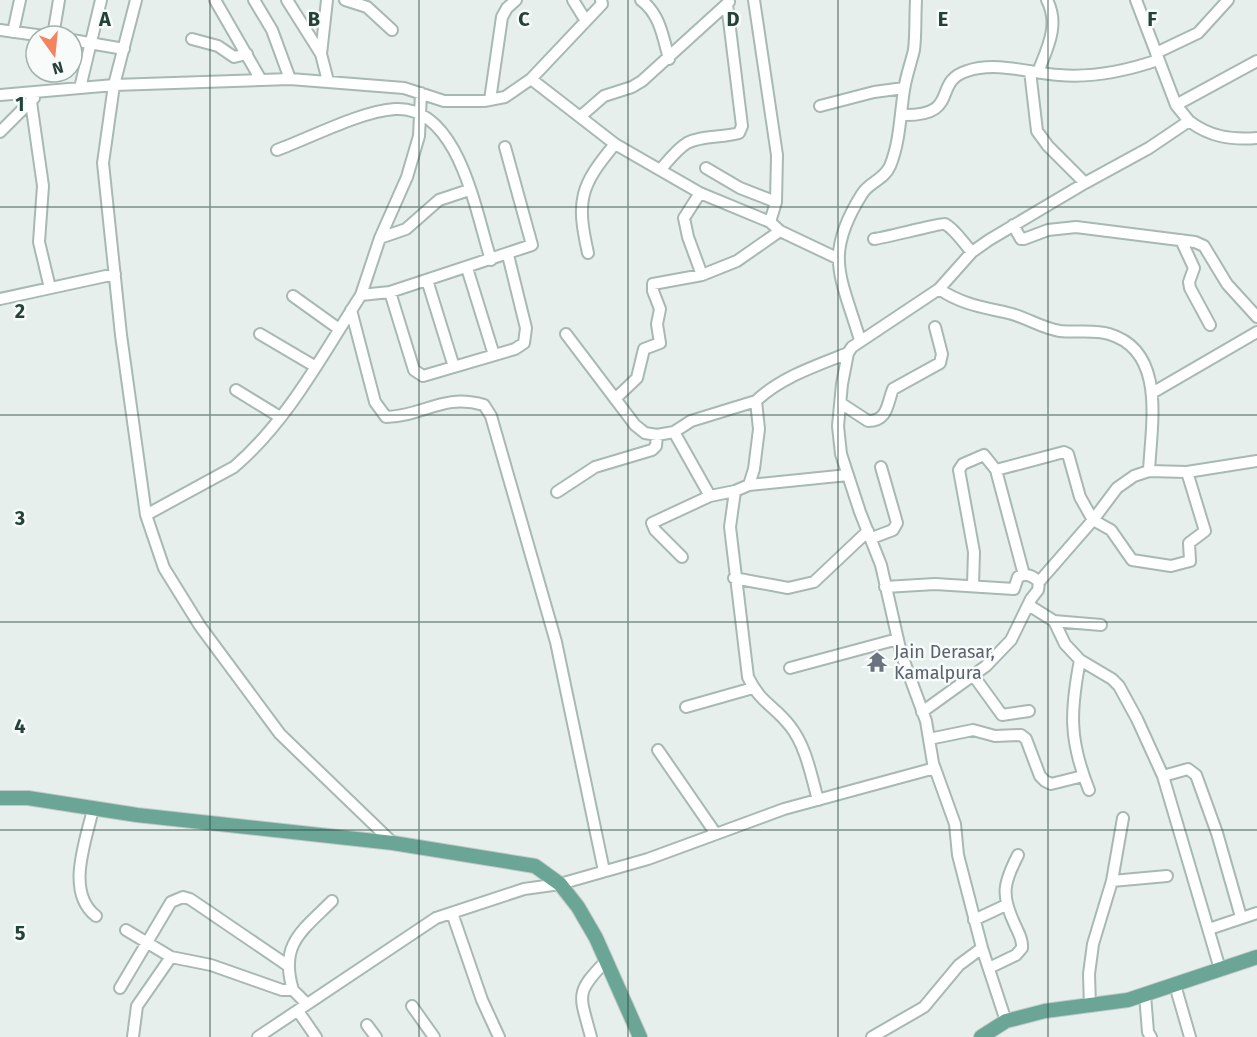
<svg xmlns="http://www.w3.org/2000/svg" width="1257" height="1037" font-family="'Fira Sans',sans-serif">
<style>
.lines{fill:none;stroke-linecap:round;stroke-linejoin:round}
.minor-casing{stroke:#a8b8b2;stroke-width:14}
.major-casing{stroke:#c2cac8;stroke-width:16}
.minor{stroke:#fff;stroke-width:10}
.major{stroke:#6aa596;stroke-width:14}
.grid{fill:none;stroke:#24423a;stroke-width:1.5;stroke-opacity:0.55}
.labels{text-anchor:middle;stroke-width:5;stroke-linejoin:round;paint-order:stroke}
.worship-label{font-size:18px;fill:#5b616d;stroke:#f7fbf9;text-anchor:start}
.grid-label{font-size:20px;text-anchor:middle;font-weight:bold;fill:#24423a;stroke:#f7fbf9;stroke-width:5;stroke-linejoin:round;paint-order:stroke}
</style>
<rect width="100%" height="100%" fill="#e6efeb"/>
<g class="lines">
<g class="minor-casing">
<path id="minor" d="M 136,0 L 114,85 L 103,163 L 121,335 L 146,515 L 164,568 L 200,626 L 280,734 L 393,843
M 215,0 L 261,80
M 254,0 L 272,30 L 290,79
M 287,0 L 321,54
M 327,0 L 321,54 L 328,81
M 345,0 L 367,7 L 392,30
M 573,0 L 586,21
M 641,0 C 660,14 663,37 669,59
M 754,0 L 777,155 L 776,202 L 770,222
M 0,30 L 44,36
M 13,32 L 20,0
M 53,36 L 59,0
M 192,39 L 218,46 L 234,57 L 247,54
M 72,40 L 124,49
M 1156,53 L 1198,33 L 1228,0
M 1030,71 L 1037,131 L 1048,146 L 1085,183
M 1038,72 C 1047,49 1060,25 1047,0
M 531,79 L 602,4 L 601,0
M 80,88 L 101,0
M 0,95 L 114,85 L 290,79 L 404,88 L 444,101 L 484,101 L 505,97 L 531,79 L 615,144 L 700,193 L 770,222 L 780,231 L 837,258
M 490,100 L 502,17 L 507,8 L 516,0
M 31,102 L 43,186 L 39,242 L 50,288
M 1176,105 L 1257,61
M 820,106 L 874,92 L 904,88
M 901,115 C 962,117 931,82 967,71 C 996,61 1030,73 1059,75 C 1094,78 1126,71 1158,60
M 581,116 L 604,96 L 632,87 L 642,81 L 729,2
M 1189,121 C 1210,137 1231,140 1257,138
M 0,132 L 34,98
M 277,150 C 310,138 361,111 395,109 C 459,105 476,214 491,260
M 706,168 L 740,188 L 776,202
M 660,170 C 668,161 677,149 687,143 C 702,135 722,138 739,133 L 742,126 L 727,4
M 700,193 L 684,218 L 688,237 L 702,275
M 1013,225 L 1021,239 L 1024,239 L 1048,230 L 1076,227 L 1195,242 L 1204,246 L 1227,284 L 1257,317
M 380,238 L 406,229 L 439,200 L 469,190
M 874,239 C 884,238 941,223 945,224 C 955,229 964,244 972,252
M 1181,240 L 1194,268 L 1189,282 L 1190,288 L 1210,325
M 588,253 C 576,200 580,186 615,144
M 467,268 L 494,355
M 427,280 L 454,367
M 939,289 C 961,304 982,307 1008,313 C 1026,317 1041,328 1060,331 C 1077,333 1092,329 1109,334 C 1167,351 1151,426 1149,471
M 390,292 L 414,370 L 423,376 L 515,349 L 524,343 L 526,328 L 508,255
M 361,295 L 380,238 L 407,177 L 419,136 L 421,93
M 293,296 L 339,329
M 0,299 L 115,274
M 351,310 L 375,402 L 386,417 C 425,416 442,393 484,405 L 491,416 L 556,642 L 604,871
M 260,334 L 316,367
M 566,334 L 635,425 L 645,433 L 657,435 L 674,432 L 691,421 L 756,401
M 860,340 C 841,276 823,256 862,194 C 869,182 884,180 890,166 C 900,142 900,115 904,90 C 906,76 911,63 914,50 C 916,34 915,16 916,0
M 236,390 L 280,417
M 1152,393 L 1257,332
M 615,399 L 637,378 L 644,349 L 660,343 L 657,324 L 660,309 L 653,291 L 653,284 L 702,275 L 737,261 L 780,231
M 842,404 L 868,421 C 888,421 887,404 893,389 L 940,363 L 942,354 L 935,327
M 674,432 L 710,496
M 749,485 L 848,475
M 557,492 L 595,467 L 652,450 L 656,446 L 657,435
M 146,515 L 234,467 C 288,421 323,354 361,295 L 390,292 L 532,245 L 505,147
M 872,538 L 893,530 L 897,523 L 881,467
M 682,557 L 655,530 L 652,523 L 710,496 L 735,491
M 1024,575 L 996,470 L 1064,452 L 1068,454 L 1080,497 L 1093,520 L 1111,530 L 1132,560 L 1171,566 L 1190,561 L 1189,543 L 1205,531 L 1187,472
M 734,578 L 788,588 L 814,582 L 868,531
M 973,585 L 974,552 L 959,470 L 963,464 L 984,455 L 996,470
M 885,587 L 935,584 L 1014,589 L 1018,577 C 1026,573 1032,575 1039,582 L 1093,520 L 1117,488 L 1134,476 L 1149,471 L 1187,472 L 1257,461
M 1030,606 L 1054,621 L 1065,644 L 1080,660 L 1112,679 L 1119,686 L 1137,719 L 1163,776 L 1220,969
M 1054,621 L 1101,625
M 1080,660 C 1070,712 1069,740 1089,790
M 790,668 L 898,639
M 973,675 L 1002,715 L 1029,711
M 686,707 L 753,688
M 922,712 L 986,666 L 1011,640 L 1031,599 L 1038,590 L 1039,582
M 929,739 L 973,730 L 995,736 L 1021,735 L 1026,739 L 1040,776 L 1045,781 L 1051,784 L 1083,776
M 658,750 L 716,834
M 1163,776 L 1188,769 L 1196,775 L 1217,833 L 1241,917
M 818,800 C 811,775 806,746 790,726 C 774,705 761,704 748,677 L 730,527 L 735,491 L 749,485 L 754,469 L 759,429 L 756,401 C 781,377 816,366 848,353
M 93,809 C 86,841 65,892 96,916
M 1112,881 L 1167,876
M 452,913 L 482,1000 L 499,1037
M 974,920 L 1006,905
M 1209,929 L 1257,913
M 126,930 L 171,957 L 137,1006 L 133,1037
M 171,957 L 211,965 L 282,990 L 293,990 L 307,1004
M 989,968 L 1016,955 L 1022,948 C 1023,939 1018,932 1015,925 C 1001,895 1003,884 1018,855
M 1175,985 L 1190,1037
M 120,988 L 171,902 L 183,897 L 190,899 L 287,965
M 293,990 C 279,944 302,931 332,901
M 1145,995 L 1148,1032 L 1151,1037
M 412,1006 L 434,1037
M 1090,1006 L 1089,974 L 1093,944 L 1112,881 L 1123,818
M 298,1011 L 316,1037
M 1006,1021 L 982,948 L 958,855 L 955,824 L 933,763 L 926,721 L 901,653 L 881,565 L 860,512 L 841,454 L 838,426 L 842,384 L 848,353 L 852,347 L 939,289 L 972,252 L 989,240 L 1085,183 L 1149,148 L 1189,121 L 1176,105 L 1136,0
M 367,1025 L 376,1037
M 258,1037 L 436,918 L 524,889 L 560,884 L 648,859 L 784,809 L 935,768
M 591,1037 C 580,995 574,994 605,962
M 872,1037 L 924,1007 L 959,965 L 982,948"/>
</g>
<g class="major-casing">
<path id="major" d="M 0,798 L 28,798 L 137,815 L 393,843 L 535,866 L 560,884 L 578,907 L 596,938 L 640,1037
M 981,1037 L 1006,1021 L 1045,1011 L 1128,1000 L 1257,957"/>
</g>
<use href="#minor" class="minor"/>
<use href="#major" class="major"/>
</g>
<path class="grid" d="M 210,0 L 210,1037M 419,0 L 419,1037M 628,0 L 628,1037M 838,0 L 838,1037M 1048,0 L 1048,1037M 0,207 L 1257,207M 0,415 L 1257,415M 0,622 L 1257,622M 0,830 L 1257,830"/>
<defs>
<g id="temple-bare" transform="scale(1.62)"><path d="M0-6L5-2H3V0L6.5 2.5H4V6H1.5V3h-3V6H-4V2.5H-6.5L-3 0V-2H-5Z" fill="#6b7280" stroke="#f7fbf9" stroke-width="2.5" paint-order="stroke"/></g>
</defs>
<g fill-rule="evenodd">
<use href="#temple-bare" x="877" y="662"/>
</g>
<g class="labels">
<g class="worship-label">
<text x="894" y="658">Jain Derasar,<tspan x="894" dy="21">Kamalpura</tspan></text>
</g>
</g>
<g class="grid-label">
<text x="105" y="26">A</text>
<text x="314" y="26">B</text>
<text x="524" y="26">C</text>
<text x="733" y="26">D</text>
<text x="943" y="26">E</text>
<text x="1152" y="26">F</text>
<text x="20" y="111">1</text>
<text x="20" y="318">2</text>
<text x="20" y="525">3</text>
<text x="20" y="733">4</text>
<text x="20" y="940">5</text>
</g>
<g transform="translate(54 54) rotate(165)"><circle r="28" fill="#f7fbf9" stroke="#a3b1ad" stroke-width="1.5"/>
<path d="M0-4.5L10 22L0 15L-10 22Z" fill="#f4845f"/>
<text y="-9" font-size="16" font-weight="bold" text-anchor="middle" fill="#24423a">N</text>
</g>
</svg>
